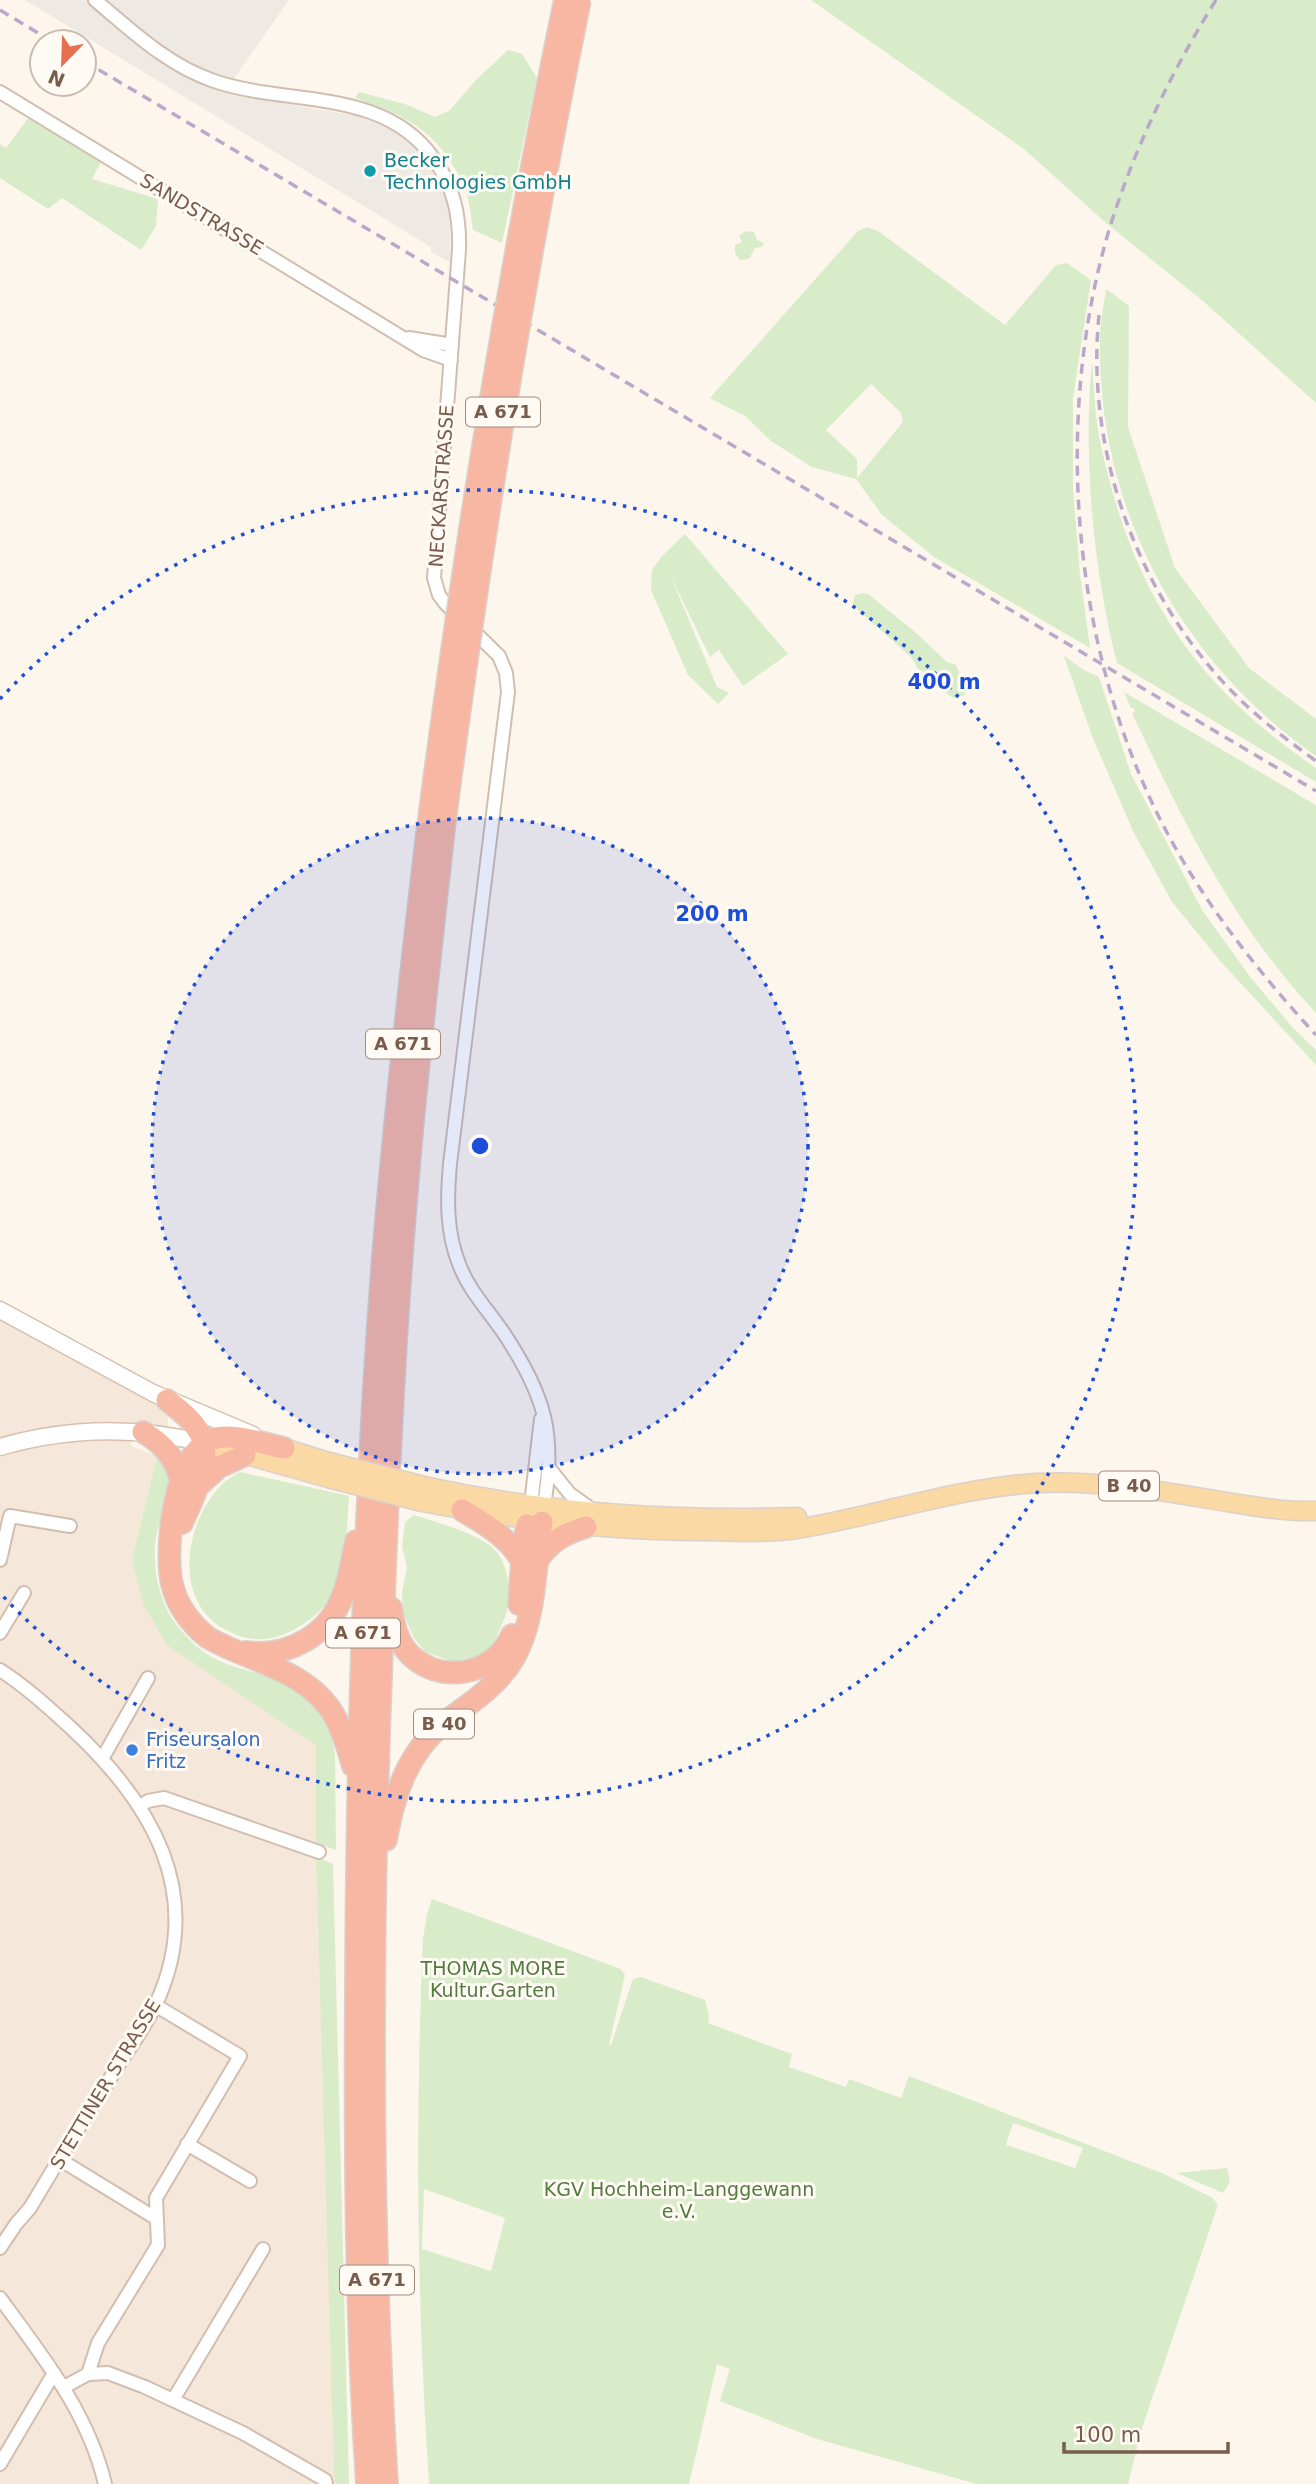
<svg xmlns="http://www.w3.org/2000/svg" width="1316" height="2484" font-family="'DejaVu Sans',sans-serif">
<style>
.residential{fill:#f5e8da}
.industrial{fill:#efe9e4}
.green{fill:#d8ecc9;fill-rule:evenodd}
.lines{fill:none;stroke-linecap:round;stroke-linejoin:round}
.street-casing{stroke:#d1beb0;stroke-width:16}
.secondary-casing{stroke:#d6c0b0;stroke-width:19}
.primary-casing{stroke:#dad1cd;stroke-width:21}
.highway-casing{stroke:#dad1cd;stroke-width:24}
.street{stroke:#fff;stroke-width:12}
.secondary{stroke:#fff;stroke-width:16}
.primary{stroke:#fbd9a5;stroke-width:18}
.highway{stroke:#f7b7a3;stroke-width:21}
.rail{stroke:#b9a8c9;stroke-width:3.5;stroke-dasharray:10 7;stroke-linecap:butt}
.primary-bridge-casing{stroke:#dad1cd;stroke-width:21;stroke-linecap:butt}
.highway-bridge-casing{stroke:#dad1cd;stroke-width:24;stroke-linecap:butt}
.primary-bridge{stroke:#fbd9a5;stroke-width:18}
.highway-bridge{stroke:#f7b7a3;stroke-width:21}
.ring{fill:none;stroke:#1d4ed8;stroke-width:3.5;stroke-dasharray:3.5 7}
.culture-dot{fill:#0f9aa8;stroke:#fffaf3;stroke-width:2.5}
.shop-dot{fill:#3f7fe0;stroke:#fffaf3;stroke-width:2.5}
.labels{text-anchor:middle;stroke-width:6;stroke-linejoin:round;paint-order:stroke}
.shield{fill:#fffaf3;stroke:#a28b7f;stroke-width:2}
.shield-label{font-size:18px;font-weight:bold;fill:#7a5c4d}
.culture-label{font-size:19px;fill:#0d838f;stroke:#fffaf3;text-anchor:start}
.street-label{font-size:19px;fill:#7a5c4d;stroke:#fffaf3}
.shop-label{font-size:19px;fill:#366cbe;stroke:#fffaf3;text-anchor:start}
.park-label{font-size:19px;fill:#537a41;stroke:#fffaf3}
.centre{fill:#1d4ed8;stroke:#fffaf3;stroke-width:3.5}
.ring-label{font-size:21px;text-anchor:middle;font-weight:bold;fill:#1d4ed8;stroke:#fffaf3;stroke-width:6;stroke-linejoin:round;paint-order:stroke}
</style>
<rect width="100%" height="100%" fill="#fdf6ec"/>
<path class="residential" d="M 0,1321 L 168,1410 L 168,1430 L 134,1425 L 131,1446 L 157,1456 L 132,1560 L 168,1645 L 316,1745 L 316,1843 L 335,2484 L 0,2484 Z"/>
<path class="industrial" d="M 25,0 L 289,0 L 226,90 L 231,95 L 358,116 L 393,130 L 412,144 L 429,162 L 441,183 L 449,206 L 451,263 L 431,252 L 431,247 Z"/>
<path class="green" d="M 811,0 L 1316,0 L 1316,403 L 1203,301 L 1106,223 L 1024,149 Z
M 508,50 L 522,54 L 537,78 L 502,243 L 473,230 C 471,218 470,204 466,192 C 444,136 410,116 355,98 L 359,92 L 405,104 L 435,117 L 450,110 L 476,80 Z
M 29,117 L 101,162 L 92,179 L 158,199 L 156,226 L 141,250 L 62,198 L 48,209 L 0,178 L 0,144 L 6,148 Z
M 867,227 L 878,231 L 1005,325 L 1056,265 L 1067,263 L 1091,280 L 1073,398 L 1073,488 L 1080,575 L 1090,648 L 934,557 L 882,515 L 856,479 L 812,467 L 771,441 L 745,416 L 710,398 L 858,231 ZM 871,384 L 901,413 L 903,422 L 857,478 L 857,459 L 826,430 Z
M 746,231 L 754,232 L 757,240 L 764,243 L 762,247 L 755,248 L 749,259 L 740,260 L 735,253 L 735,245 L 742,242 L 739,236 Z
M 1106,289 L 1129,306 L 1128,427 L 1175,568 L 1249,668 L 1316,719 L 1316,756 C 1179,661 1096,505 1100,337 C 1100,321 1104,305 1106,289 Z
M 1092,361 C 1094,389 1095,419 1101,446 C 1133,592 1192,683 1316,768 L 1316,782 L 1117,663 C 1093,568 1083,459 1092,361 Z
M 685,534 L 788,654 L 743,686 L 719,650 L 710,657 L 670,575 L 717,687 L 729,693 L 718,704 L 688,675 L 651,590 L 652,570 L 662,556 Z
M 864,593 L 868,594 L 914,631 L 947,662 L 956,665 L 962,679 L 967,685 L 965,695 L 953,698 L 946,693 L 929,675 L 918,669 L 911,657 L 859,611 L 853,603 L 855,595 Z
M 1064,656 L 1084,670 L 1099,677 L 1131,774 L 1202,910 L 1251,978 L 1293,1028 L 1316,1050 L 1316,1065 L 1222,963 L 1172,902 L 1133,831 L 1092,736 Z
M 1124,692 L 1316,805 L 1316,1013 C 1232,923 1184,823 1132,713 L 1135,712 L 1134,708 L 1131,708 Z
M 157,1456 C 181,1479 161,1511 156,1537 C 152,1563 158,1599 173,1620 C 183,1634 197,1649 212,1657 C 232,1669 257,1671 278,1680 C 308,1694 330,1720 335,1753 L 336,1850 L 316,1843 L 316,1745 L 167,1645 L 144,1606 L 132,1560 Z
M 240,1472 L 349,1496 C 347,1524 347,1554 339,1581 C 333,1599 318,1615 302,1625 C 281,1638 261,1644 237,1635 C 171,1612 181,1526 222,1484 C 227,1479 234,1476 240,1472 Z
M 414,1515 C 435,1522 478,1533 494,1549 C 510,1565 512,1598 505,1617 C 501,1629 494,1641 489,1653 L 454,1662 L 425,1652 L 414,1638 L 403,1613 L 402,1593 L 407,1567 L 402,1547 L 405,1522 Z
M 316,1857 L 333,1864 L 349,2484 L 335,2484 L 334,2471 Z
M 432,1899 L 621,1969 L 625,1975 L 609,2045 L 611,2045 L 633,1979 L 641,1977 L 705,2000 L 709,2016 L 708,2023 L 792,2054 L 789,2067 L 846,2087 L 849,2079 L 901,2098 L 909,2076 L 1164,2174 L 1213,2198 L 1218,2205 L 1142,2428 L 1128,2484 L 977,2484 L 817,2439 L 720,2401 L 730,2369 L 717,2364 L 689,2484 L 429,2484 C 417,2303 415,2121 423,1939 L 427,1914 ZM 1013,2123 L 1083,2148 L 1075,2168 L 1006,2145 ZM 424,2189 L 505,2218 L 491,2271 L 422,2249 Z
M 1227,2168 L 1230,2182 L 1223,2193 L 1177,2173 Z"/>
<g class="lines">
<g class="street-casing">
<path id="street" d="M 95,0 C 132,31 167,65 214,81 C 287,106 384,87 434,159 C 454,187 460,216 459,250 L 434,578 L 439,595 L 445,603 L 499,656 L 506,673 L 508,692 L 450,1164 C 447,1198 446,1231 459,1264 C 469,1291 489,1311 505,1335 C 545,1396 556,1434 544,1506
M 0,92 L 423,350 L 451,360
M 409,338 L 452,345
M 549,1468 L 570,1494 L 591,1509
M 531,1504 L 541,1419
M 0,1560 L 10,1516 L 70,1526
M 0,1633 L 24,1593
M 0,1670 C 25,1686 48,1707 70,1727 C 151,1802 207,1893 156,2004 C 144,2030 125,2053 111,2077 C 83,2120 56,2164 30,2208 L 16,2224 L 0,2248
M 102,1759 L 148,1678
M 140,1806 L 148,1801 L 164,1798 L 319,1852
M 187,2144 L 250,2181
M 59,2159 L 157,2219
M 0,2298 C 43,2357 88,2412 105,2484
M 88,2374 L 98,2343 L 158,2245 L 156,2198 L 240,2056 L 155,2005
M 64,2387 L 88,2374 L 108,2373 L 145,2387 L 243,2433 L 325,2480 L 326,2484
M 173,2400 L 263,2249
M 0,2464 L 54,2373"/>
</g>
<g class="secondary-casing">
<path id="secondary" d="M 0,1310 L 153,1393 L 253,1435
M 0,1447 C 68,1427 135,1426 204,1443"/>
</g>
<g class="primary-casing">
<path id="primary" d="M 204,1443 L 328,1478
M 284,1448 L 329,1462
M 424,1486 C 545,1513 673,1521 797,1517
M 422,1502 C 515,1520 607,1531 702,1531 C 733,1531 766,1534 797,1529 C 877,1516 955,1488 1037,1483 C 1099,1480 1160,1491 1221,1501 C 1252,1506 1284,1512 1316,1511"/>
</g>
<g class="highway-casing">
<path id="highway" d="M 167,1400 C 179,1410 192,1419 199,1432 C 215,1459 193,1497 182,1523
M 143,1432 C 164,1444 175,1458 181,1481
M 284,1448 C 263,1444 230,1431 210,1440 C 174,1456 164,1550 172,1584 C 177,1606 190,1623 207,1637 C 249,1662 307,1669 334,1715 C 343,1731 348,1749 353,1766
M 198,1486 L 219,1467 L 245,1455
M 462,1510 C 486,1525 507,1536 522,1561
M 537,1561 C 550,1542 565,1533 586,1527
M 519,1604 L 522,1561 L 527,1525
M 391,1608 C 393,1623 396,1636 405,1649 C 434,1686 493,1678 512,1635
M 246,1652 C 288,1658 329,1635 343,1595 C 350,1578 352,1559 356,1541
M 386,1840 C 394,1795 407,1753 444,1723 C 470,1703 497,1687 514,1658 C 537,1617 534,1567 542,1522
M 367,2484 C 356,2320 355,2156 356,1992 C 357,1747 364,1502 383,1257 C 395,1113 411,969 428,826
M 387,2484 C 370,2215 371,1945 381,1675 C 386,1539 391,1403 401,1267 C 411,1121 428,974 444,828"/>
</g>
<use href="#street" class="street"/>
<use href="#secondary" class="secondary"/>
<use href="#primary" class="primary"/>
<use href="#highway" class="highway"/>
<path class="rail" d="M 1216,0 C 1171,72 1134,149 1109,230 C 1051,426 1073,661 1171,840 C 1210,911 1262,976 1316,1035
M 0,10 L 53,42
M 84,61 L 1316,791
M 1099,315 C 1086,443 1132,578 1216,674 C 1245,708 1280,735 1316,761"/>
<g class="primary-bridge-casing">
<path id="primary-bridge" d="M 329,1462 L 424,1486
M 328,1478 L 422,1502"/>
</g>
<g class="highway-bridge-casing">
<path id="highway-bridge" d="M 428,826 C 464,549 508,273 565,0
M 444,828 C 480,550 524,274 580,0"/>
</g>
<use href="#primary-bridge" class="primary-bridge"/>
<use href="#highway-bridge" class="highway-bridge"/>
</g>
<circle cx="480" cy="1146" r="328" fill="#1d4ed8" fill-opacity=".12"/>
<g class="ring">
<circle cx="480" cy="1146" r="328"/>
<path d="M0 699A656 656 0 1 1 0 1593"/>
</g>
<circle class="culture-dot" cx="370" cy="171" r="7"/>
<circle class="shop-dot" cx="132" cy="1750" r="7"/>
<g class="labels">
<g class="shield">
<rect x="466" y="397.5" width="74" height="29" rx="5"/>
<rect x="366" y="1029.5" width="74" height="29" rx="5"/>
<rect x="1099" y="1471.5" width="60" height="29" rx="5"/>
<rect x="326" y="1618.5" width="74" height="29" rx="5"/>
<rect x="414" y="1709.5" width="60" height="29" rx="5"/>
<rect x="340" y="2265.5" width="74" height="29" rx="5"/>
</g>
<g class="shield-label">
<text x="503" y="418">A 671</text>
<text x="403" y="1050">A 671</text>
<text x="1129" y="1492">B 40</text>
<text x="363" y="1639">A 671</text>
<text x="444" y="1730">B 40</text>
<text x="377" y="2286">A 671</text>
</g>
<g class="culture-label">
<text x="384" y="167">Becker<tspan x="384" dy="22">Technologies GmbH</tspan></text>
</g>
<g class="street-label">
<text transform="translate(202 214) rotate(31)" y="7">SANDSTRASSE</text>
<text transform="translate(441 486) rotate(-86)" y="7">NECKARSTRASSE</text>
<text transform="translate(105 2084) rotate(-59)" y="7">STETTINER STRASSE</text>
</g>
<g class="shop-label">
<text x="146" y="1746">Friseursalon<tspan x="146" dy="22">Fritz</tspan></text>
</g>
<g class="park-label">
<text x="493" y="1975">THOMAS MORE<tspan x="493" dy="22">Kultur.Garten</tspan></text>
<text x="679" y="2196">KGV Hochheim-Langgewann<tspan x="679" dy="22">e.V.</tspan></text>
</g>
</g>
<circle cx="480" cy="1146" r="10" class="centre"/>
<g class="ring-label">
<text x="944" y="689">400 m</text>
<text x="712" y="921">200 m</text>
</g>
<g transform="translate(63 63) rotate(203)"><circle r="33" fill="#fffaf3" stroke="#cabbb1" stroke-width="2"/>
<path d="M0-5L12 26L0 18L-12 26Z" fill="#e76f51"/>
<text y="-10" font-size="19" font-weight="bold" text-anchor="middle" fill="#7a5c4d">N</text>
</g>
<path d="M1064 2442v10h164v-10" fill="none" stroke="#7a5c4d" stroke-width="3.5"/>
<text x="1074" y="2442" font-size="21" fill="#7a5c4d" stroke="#fffaf3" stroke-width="5" paint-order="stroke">100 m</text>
</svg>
